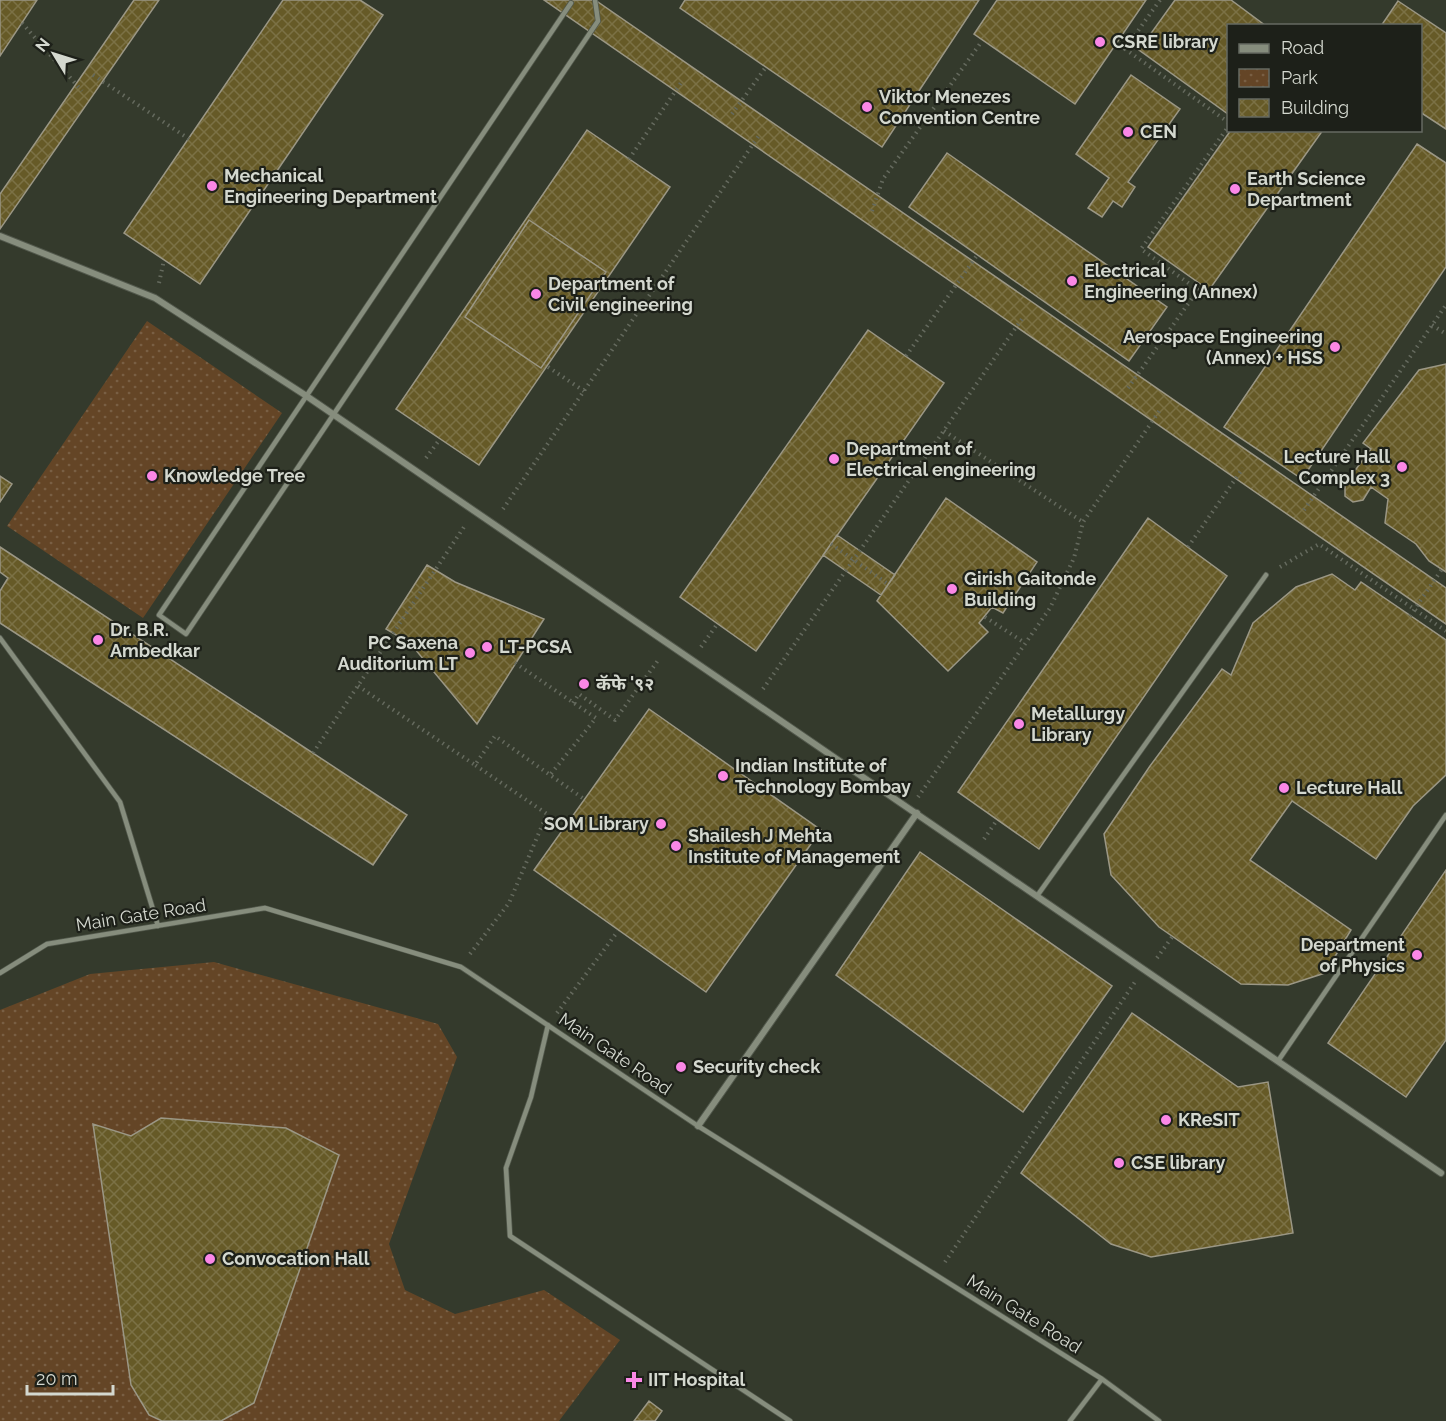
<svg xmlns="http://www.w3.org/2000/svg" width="1446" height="1421" font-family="Raleway,'Noto Sans Devanagari',sans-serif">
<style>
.park{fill:url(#park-dots)}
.building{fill:url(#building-cross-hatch);stroke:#9b9785;stroke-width:1.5}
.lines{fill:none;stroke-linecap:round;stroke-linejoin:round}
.lane-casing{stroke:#52584c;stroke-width:6}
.street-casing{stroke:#52584c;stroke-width:8}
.path{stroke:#656a5e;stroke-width:4;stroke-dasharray:1.5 4.5;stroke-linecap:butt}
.lane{stroke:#868d7d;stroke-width:4.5}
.street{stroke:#868d7d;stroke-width:6}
.poi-dot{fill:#fa87e6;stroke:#1d2019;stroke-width:2}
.labels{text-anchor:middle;stroke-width:4.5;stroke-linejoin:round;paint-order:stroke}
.poi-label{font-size:18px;font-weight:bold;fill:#d4d8cf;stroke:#1d2019;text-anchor:start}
.street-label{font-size:18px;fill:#d4d8cf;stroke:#1d2019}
</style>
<defs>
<pattern id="park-dots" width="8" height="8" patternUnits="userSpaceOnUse" patternTransform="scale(1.5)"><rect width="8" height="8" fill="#644526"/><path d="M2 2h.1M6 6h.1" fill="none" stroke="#795f44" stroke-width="1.8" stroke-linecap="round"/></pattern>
<pattern id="building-cross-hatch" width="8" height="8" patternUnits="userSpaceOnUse" patternTransform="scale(1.5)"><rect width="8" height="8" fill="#665a27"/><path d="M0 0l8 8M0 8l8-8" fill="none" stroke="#7b7145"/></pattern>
</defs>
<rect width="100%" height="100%" fill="#343a2c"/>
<path class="park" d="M 147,321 L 282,413 L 143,618 L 7,526 Z
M 214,962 L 438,1024 L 457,1057 L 389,1244 L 405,1290 L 455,1314 L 544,1290 L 620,1340 L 559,1421 L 0,1421 L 0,1010 L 90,974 Z"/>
<path class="building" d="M 0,0 L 37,0 L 0,56 Z
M 134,0 L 159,0 L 0,229 L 0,194 Z
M 283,0 L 360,0 L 383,15 L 200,284 L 124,233 Z
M 544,0 L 595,0 L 1446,588 L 1446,624 Z
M 685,0 L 979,0 L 882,147 L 680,8 Z
M 997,0 L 1146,0 L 1075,104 L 974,34 Z
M 1175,0 L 1231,0 L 1266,26 L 1228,26 L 1228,114 L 1139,50 Z
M 1398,1 L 1446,33 L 1446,129 L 1420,112 L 1420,26 L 1381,26 Z
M 1131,75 L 1180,109 L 1128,182 L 1135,187 L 1122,207 L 1113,201 L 1102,217 L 1088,208 L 1109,178 L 1076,154 Z
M 587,130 L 670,187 L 479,465 L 396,409 Z
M 1231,130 L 1323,130 L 1209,290 L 1148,247 Z
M 1417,144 L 1446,163 L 1446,267 L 1302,479 L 1224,427 Z
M 947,153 L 1167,307 L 1129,361 L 909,207 Z
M 529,220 L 606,272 L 541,368 L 465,317 Z
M 868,330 L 944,383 L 756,651 L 680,597 Z
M 1446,364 L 1446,572 L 1429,561 L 1416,544 L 1385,523 L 1388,499 L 1371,487 L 1363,500 L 1353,502 L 1345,496 L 1345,484 L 1371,449 L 1363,443 L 1419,370 Z
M 0,476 L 12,484 L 0,502 Z
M 946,498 L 1037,562 L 1003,613 L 992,607 L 979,623 L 988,632 L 948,671 L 877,601 Z
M 1148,518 L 1227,576 L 1039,849 L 958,792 Z
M 837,535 L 895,575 L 881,595 L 823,555 Z
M 0,547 L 407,815 L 373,865 L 0,623 L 0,591 L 8,578 L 0,572 Z
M 427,565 L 455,582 L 544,619 L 477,724 L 410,643 L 386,629 Z
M 1332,574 L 1355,590 L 1361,582 L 1446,640 L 1446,775 L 1413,806 L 1376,859 L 1292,801 L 1250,860 L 1351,930 L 1325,973 L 1288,985 L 1241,984 L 1159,927 L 1111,875 L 1104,834 L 1150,766 L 1222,669 L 1231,675 L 1253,623 L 1296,587 Z
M 649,709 L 821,830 L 706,992 L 534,870 Z
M 920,852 L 1112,986 L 1023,1112 L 836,975 Z
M 1446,870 L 1446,1040 L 1406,1097 L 1328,1043 Z
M 1132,1013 L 1238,1087 L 1268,1082 L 1293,1233 L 1151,1257 L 1111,1244 L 1021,1173 Z
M 161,1118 L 286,1128 L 339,1155 L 254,1403 L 221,1421 L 162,1421 L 149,1415 L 131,1385 L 93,1124 L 131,1136 Z
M 649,1401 L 662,1411 L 655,1421 L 634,1421 Z"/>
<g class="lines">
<g class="lane-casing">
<path id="lane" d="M 571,3 L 159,615 L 186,634 L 598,21 L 595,0
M 0,638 L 120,802 L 158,926
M 1037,896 L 1266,575
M 0,973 L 47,944 L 265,908 L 461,967 L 698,1126 L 1102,1379 L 1159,1421
M 548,1025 L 531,1097 L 506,1168 L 510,1236 L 790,1421
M 1278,1061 L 1446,815
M 1070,1421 L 1102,1379"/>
</g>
<g class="street-casing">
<path id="street" d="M 0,236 L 155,298 L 305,395 L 1441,1173
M 698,1126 L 917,813"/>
</g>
<path class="path" d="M 1160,0 L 1125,49 L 1228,122
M 22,23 L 82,91
M 93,75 L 189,139
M 732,114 L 766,67
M 629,159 L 683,80
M 872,211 L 883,179 L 982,41
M 159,283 L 164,260
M 1432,325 L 1446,334
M 906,356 L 978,254
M 548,367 L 584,391
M 1128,388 L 1198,290 L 1141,249 L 1228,127
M 944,431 L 1083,522
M 426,458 L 440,439
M 503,509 L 760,134
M 1304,510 L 1446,305
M 831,544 L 888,584
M 1188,547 L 1243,468
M 1280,567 L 1319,544 L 1446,631
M 1410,616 L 1442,569
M 985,617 L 1025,643
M 701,647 L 718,623
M 515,663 L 596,718 L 550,775
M 358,686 L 475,765 L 495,736 L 584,799
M 763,689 L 1024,316
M 573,703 L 579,694 L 615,720 L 659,659
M 313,753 L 466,524
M 918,797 L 1050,608 L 1074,558 L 1083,522 L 1160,410
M 984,839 L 997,820
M 470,954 L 509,903 L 547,814 L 475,765
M 1157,958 L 1172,937
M 557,1013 L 618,931
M 945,1262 L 1135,982"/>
<use href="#lane" class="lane"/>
<use href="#street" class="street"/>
</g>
<g class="poi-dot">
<circle cx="1100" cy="42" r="6"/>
<circle cx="867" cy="107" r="6"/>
<circle cx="1128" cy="132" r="6"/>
<circle cx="212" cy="186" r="6"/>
<circle cx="1235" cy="189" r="6"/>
<circle cx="1072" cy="281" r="6"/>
<circle cx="536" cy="294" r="6"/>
<circle cx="1335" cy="347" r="6"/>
<circle cx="834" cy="459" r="6"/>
<circle cx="1402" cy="467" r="6"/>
<circle cx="152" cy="476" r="6"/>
<circle cx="952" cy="589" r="6"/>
<circle cx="98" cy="640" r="6"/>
<circle cx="487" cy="647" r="6"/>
<circle cx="470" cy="653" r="6"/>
<circle cx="584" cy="684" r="6"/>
<circle cx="1019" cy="724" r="6"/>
<circle cx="723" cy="776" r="6"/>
<circle cx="1284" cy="788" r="6"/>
<circle cx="661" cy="824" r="6"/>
<circle cx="676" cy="846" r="6"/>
<circle cx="1417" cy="955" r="6"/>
<circle cx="681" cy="1067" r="6"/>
<circle cx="1166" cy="1120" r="6"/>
<circle cx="1119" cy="1163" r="6"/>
<circle cx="210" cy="1259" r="6"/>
<path d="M631 1371h6v6h6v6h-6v6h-6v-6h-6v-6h6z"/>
</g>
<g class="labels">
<g class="poi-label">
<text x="1112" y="48">CSRE library</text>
<text x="879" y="103">Viktor Menezes<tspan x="879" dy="21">Convention Centre</tspan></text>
<text x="1140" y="138">CEN</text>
<text x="224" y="182">Mechanical<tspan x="224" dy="21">Engineering Department</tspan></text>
<text x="1247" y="185">Earth Science<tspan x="1247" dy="21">Department</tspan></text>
<text x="1084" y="277">Electrical<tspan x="1084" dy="21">Engineering (Annex)</tspan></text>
<text x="548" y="290">Department of<tspan x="548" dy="21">Civil engineering</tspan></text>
<text x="1323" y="343" text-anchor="end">Aerospace Engineering<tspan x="1323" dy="21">(Annex) + HSS</tspan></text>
<text x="846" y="455">Department of<tspan x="846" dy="21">Electrical engineering</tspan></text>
<text x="1390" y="463" text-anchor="end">Lecture Hall<tspan x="1390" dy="21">Complex 3</tspan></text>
<text x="164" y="482">Knowledge Tree</text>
<text x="964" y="585">Girish Gaitonde<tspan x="964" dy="21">Building</tspan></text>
<text x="110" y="636">Dr. B.R.<tspan x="110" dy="21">Ambedkar</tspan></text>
<text x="458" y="649" text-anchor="end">PC Saxena<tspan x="458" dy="21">Auditorium LT</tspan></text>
<text x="499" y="653">LT-PCSA</text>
<text x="596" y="690">कॅफे '९२</text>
<text x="1031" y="720">Metallurgy<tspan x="1031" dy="21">Library</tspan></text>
<text x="735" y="772">Indian Institute of<tspan x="735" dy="21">Technology Bombay</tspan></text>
<text x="1296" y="794">Lecture Hall</text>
<text x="649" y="830" text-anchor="end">SOM Library</text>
<text x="688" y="842">Shailesh J Mehta<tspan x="688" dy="21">Institute of Management</tspan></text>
<text x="1405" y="951" text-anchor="end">Department<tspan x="1405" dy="21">of Physics</tspan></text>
<text x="693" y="1073">Security check</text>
<text x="1178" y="1126">KReSIT</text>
<text x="1131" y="1169">CSE library</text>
<text x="222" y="1265">Convocation Hall</text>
<text x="648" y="1386">IIT Hospital</text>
</g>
<g class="street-label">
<text transform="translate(141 915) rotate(-9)" y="6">Main Gate Road</text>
<text transform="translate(615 1054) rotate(34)" y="6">Main Gate Road</text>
<text transform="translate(1024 1314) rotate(32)" y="6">Main Gate Road</text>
</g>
</g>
<rect x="1227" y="24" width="195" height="108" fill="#1d2019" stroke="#666a62" stroke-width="1.5"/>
<rect x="1239" y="44" width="30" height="9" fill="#868d7d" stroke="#666a62" stroke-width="1.5"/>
<text x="1281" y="54" font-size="18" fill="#d4d8cf">Road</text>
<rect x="1239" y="69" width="30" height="18" fill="url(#park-dots)" stroke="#666a62" stroke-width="1.5"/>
<text x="1281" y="84" font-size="18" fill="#d4d8cf">Park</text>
<rect x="1239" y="99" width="30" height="18" fill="url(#building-cross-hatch)" stroke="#666a62" stroke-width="1.5"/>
<text x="1281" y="114" font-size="18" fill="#d4d8cf">Building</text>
<g transform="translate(54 54) rotate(308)" stroke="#1d2019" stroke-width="4.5" paint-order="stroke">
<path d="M0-4.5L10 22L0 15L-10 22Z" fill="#d4d8cf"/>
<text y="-9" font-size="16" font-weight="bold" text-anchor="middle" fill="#d4d8cf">N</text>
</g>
<path d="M27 1385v9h86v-9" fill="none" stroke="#d4d8cf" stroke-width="3"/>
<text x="36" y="1385" font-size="18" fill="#d4d8cf" stroke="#1d2019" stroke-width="4.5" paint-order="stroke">20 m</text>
</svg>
